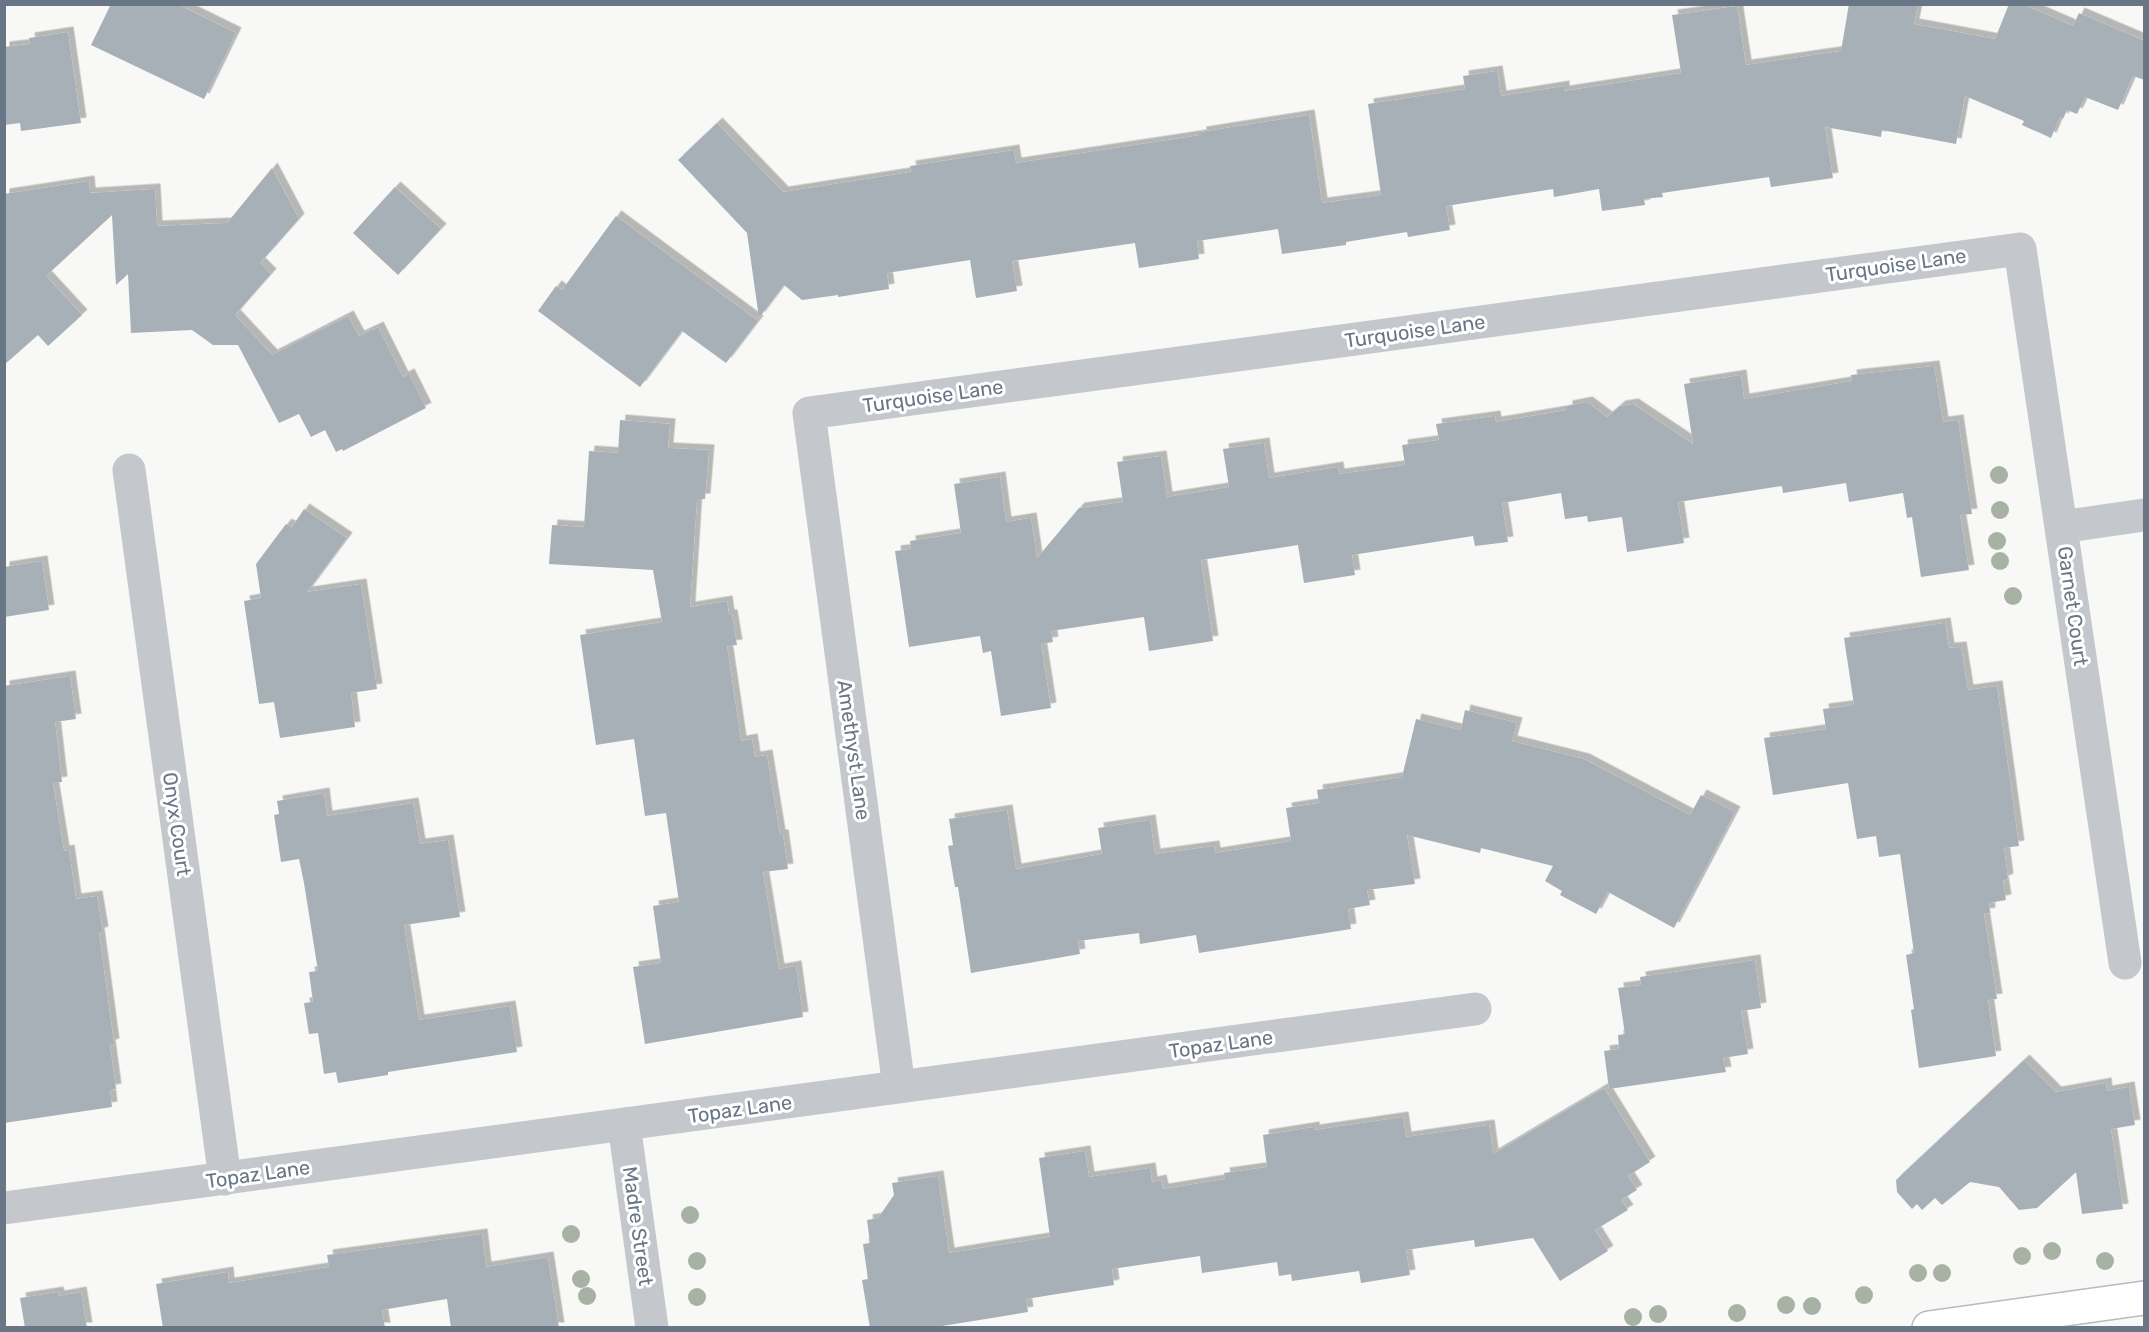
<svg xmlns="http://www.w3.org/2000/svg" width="2149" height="1332" font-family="Rubik,sans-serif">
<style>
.building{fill:#a8b0b7;filter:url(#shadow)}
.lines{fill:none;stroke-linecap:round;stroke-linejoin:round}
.major-casing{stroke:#b7bbbf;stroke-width:36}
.minor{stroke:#c4c7cb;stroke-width:33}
.major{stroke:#fff;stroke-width:33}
.tree{fill:#a7b2a5}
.labels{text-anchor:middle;stroke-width:6;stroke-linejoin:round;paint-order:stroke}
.street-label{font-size:20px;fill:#687686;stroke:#fff}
</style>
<defs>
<filter id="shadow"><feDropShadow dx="5.5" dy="-5.5" stdDeviation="0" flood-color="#0004"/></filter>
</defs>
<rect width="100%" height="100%" fill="#f8f8f6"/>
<path class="building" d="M 111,4 L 177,4 L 236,33 L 204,99 L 91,45 Z
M 1849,4 L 1918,4 L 1914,24 L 1995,39 L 2009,4 L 2022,4 L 2073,26 L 2079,13 L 2145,41 L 2145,80 L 2133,76 L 2118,110 L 2085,97 L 2077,114 L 2067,110 L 2063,119 L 2060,117 L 2051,138 L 2022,125 L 2024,121 L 1965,96 L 1956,144 L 1882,130 L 1881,137 L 1825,127 L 1833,178 L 1771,187 L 1769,177 L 1662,193 L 1663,197 L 1644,199 L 1645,205 L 1602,211 L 1599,189 L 1554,197 L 1553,189 L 1446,206 L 1450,230 L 1408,237 L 1407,232 L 1346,242 L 1346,245 L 1282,254 L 1278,229 L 1197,241 L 1199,259 L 1139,268 L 1135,243 L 1012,261 L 1017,291 L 976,298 L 970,260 L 887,273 L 889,289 L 838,297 L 838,295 L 802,300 L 784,285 L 759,318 L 747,233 L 678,160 L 717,123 L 783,192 L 911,172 L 910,166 L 1014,150 L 1016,163 L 1201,135 L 1201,132 L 1309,115 L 1322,203 L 1381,195 L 1368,104 L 1465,89 L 1463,76 L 1497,71 L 1501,96 L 1564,86 L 1564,91 L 1681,73 L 1672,15 L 1737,6 L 1746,65 L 1841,51 Z
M 68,32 L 81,123 L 21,131 L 20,123 L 4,125 L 4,47 L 30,44 L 29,38 Z
M 272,168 L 299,219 L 260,263 L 271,274 L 235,315 L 272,355 L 348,316 L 359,336 L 378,327 L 403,377 L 409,374 L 426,408 L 343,451 L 342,449 L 336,452 L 325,430 L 311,437 L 299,414 L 279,423 L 238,345 L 213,345 L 192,330 L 131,333 L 128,274 L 116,285 L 112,215 L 46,276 L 82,315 L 48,346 L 38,335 L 4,365 L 4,194 L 89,181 L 90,193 L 155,189 L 157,226 L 227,223 Z
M 395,187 L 441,229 L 398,275 L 353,233 Z
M 616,216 L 758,321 L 726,363 L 682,331 L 640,387 L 538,311 L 556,286 L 562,290 Z
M 1934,366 L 1943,422 L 1958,420 L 1972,514 L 1960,515 L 1969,570 L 1921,577 L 1912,517 L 1907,518 L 1903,493 L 1849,502 L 1846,483 L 1783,493 L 1782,486 L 1678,502 L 1684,543 L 1627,552 L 1622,517 L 1588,522 L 1587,516 L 1565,519 L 1561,493 L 1502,503 L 1508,542 L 1475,546 L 1473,536 L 1352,555 L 1355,575 L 1304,583 L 1298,545 L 1201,560 L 1213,641 L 1149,651 L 1144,617 L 1051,631 L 1053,642 L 1041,644 L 1051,708 L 1001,716 L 991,651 L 983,653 L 980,636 L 909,647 L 895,551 L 911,549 L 910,541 L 961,533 L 954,484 L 1000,477 L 1006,522 L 1031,518 L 1037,558 L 1079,508 L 1123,502 L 1117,462 L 1161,456 L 1167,497 L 1229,487 L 1223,449 L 1264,443 L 1269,478 L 1338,467 L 1339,474 L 1405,465 L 1402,445 L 1439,440 L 1436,424 L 1495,416 L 1496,422 L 1567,410 L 1567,406 L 1587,402 L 1607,417 L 1620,406 L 1633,404 L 1693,444 L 1684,384 L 1741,375 L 1744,399 L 1852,381 L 1851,375 Z
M 620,420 L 670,424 L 668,448 L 709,450 L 705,499 L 697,499 L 690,607 L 727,601 L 729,615 L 732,615 L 737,645 L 727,646 L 741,741 L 752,739 L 755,757 L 767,755 L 780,835 L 783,835 L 788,869 L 763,872 L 779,969 L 796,966 L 803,1017 L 645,1044 L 633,967 L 661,963 L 653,906 L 679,902 L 666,813 L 645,816 L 634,739 L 596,745 L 580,635 L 662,622 L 653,570 L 549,564 L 552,525 L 584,527 L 589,451 L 618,453 Z
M 304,509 L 347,538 L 307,592 L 361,584 L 377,689 L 351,693 L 355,727 L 280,738 L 274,702 L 259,704 L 244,601 L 261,598 L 256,564 L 286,524 L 292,527 Z
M 42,561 L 49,610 L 4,617 L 4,567 Z
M 1945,623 L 1949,648 L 1961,647 L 1968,690 L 1997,686 L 2019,846 L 2004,848 L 2008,879 L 2003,881 L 2006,900 L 1989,903 L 1990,913 L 1984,914 L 1997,999 L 1988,1000 L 1996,1056 L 1919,1068 L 1911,1010 L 1914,1009 L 1906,955 L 1914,953 L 1900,854 L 1879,857 L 1876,836 L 1857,839 L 1848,783 L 1773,795 L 1764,738 L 1826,729 L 1823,709 L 1854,705 L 1844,638 Z
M 70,676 L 76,719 L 55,722 L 62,782 L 53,783 L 64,851 L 69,850 L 76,899 L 97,896 L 103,932 L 99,933 L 114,1044 L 110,1045 L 116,1089 L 110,1090 L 112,1107 L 4,1123 L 4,686 Z
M 1465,710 L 1517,723 L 1512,741 L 1584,759 L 1690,815 L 1701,795 L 1735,812 L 1674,928 L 1608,892 L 1596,914 L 1560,895 L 1562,891 L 1545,881 L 1553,866 L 1481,848 L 1480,853 L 1407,835 L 1415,884 L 1367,890 L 1370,905 L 1348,909 L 1351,929 L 1199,953 L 1196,935 L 1140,944 L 1139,933 L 1078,941 L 1080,954 L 971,973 L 958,887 L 955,887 L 948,846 L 953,845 L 949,819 L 1007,810 L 1016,869 L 1102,854 L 1098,828 L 1150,820 L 1155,854 L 1214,846 L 1215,853 L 1291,841 L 1286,808 L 1319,803 L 1317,790 L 1402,777 L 1416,719 L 1461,730 Z
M 324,793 L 327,816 L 413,803 L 420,844 L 448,840 L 460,917 L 404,925 L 419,1020 L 510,1006 L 517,1052 L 388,1072 L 388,1075 L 338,1083 L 336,1072 L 324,1074 L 318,1033 L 309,1034 L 304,1003 L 313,1002 L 309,972 L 318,971 L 304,883 L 299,859 L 281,862 L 274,815 L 279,814 L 277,801 Z
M 1755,960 L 1761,1008 L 1741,1011 L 1748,1054 L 1723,1058 L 1726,1072 L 1609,1089 L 1604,1051 L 1619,1049 L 1618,1035 L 1625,1034 L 1618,988 L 1641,985 L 1640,977 Z
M 2024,1060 L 2056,1092 L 2106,1083 L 2107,1091 L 2129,1087 L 2135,1125 L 2111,1129 L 2123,1209 L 2082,1214 L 2076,1172 L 2037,1208 L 2019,1210 L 1999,1187 L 1970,1182 L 1942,1205 L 1935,1198 L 1922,1210 L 1917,1204 L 1912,1209 L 1897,1192 L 1896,1180 Z
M 1604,1088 L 1650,1162 L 1628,1176 L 1637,1190 L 1621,1200 L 1628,1210 L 1595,1230 L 1608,1251 L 1560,1281 L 1533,1238 L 1475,1247 L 1474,1240 L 1406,1250 L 1410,1275 L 1361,1283 L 1359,1271 L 1292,1281 L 1291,1274 L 1279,1276 L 1277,1262 L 1202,1273 L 1200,1256 L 1112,1269 L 1114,1285 L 1026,1299 L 1028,1312 L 930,1328 L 870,1328 L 862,1280 L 868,1279 L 863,1244 L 870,1243 L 867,1220 L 878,1218 L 894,1195 L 892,1183 L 938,1176 L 949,1253 L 1050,1237 L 1039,1158 L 1085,1151 L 1089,1177 L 1150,1168 L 1152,1182 L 1161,1180 L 1163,1189 L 1225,1179 L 1224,1173 L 1267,1167 L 1263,1135 L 1314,1127 L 1314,1130 L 1403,1117 L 1406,1137 L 1489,1125 L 1493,1154 Z
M 482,1234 L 486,1267 L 548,1257 L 559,1328 L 451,1328 L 447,1299 L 382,1310 L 385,1328 L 163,1328 L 156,1284 L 228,1272 L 229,1283 L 329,1267 L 327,1255 Z
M 58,1292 L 59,1296 L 81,1292 L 87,1328 L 25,1328 L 20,1298 Z"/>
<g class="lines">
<g class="major-casing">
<path id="major" d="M 1929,1328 L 2144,1298"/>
</g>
<path class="minor" d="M 129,470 L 225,1179
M 2061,527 L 2144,515
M 899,1087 L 809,413 L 2020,249 L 2125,963
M 624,1124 L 652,1328
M 4,1208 L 1475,1009"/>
<use href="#major" class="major"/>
</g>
<g class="tree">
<circle cx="1999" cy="475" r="9"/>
<circle cx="2000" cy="510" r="9"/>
<circle cx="1997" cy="541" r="9"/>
<circle cx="2000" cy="561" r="9"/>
<circle cx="2013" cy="596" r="9"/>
<circle cx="690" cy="1215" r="9"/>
<circle cx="571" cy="1234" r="9"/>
<circle cx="2052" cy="1251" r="9"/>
<circle cx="2022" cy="1256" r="9"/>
<circle cx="697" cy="1261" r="9"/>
<circle cx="2105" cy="1261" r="9"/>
<circle cx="1918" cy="1273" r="9"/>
<circle cx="1942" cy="1273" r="9"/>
<circle cx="581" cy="1279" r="9"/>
<circle cx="1864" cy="1295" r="9"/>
<circle cx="587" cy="1296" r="9"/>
<circle cx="697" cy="1297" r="9"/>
<circle cx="1786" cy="1305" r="9"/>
<circle cx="1812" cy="1306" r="9"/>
<circle cx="1737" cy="1313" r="9"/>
<circle cx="1658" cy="1314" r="9"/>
<circle cx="1633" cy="1317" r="9"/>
</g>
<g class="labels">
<g class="street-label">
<text transform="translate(1896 265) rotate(-8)" y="7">Turquoise Lane</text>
<text transform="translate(1415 331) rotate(-8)" y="7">Turquoise Lane</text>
<text transform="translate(933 396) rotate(-8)" y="7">Turquoise Lane</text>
<text transform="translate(2073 606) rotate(82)" y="7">Garnet Court</text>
<text transform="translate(854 750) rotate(82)" y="7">Amethyst Lane</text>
<text transform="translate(177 824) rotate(82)" y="7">Onyx Court</text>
<text transform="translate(1221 1044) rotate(-8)" y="7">Topaz Lane</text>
<text transform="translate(740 1109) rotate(-8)" y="7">Topaz Lane</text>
<text transform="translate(258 1174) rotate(-8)" y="7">Topaz Lane</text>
<text transform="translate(638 1226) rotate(82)" y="7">Madre Street</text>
</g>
</g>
<rect width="2149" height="1332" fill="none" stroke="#687686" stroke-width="12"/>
</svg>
